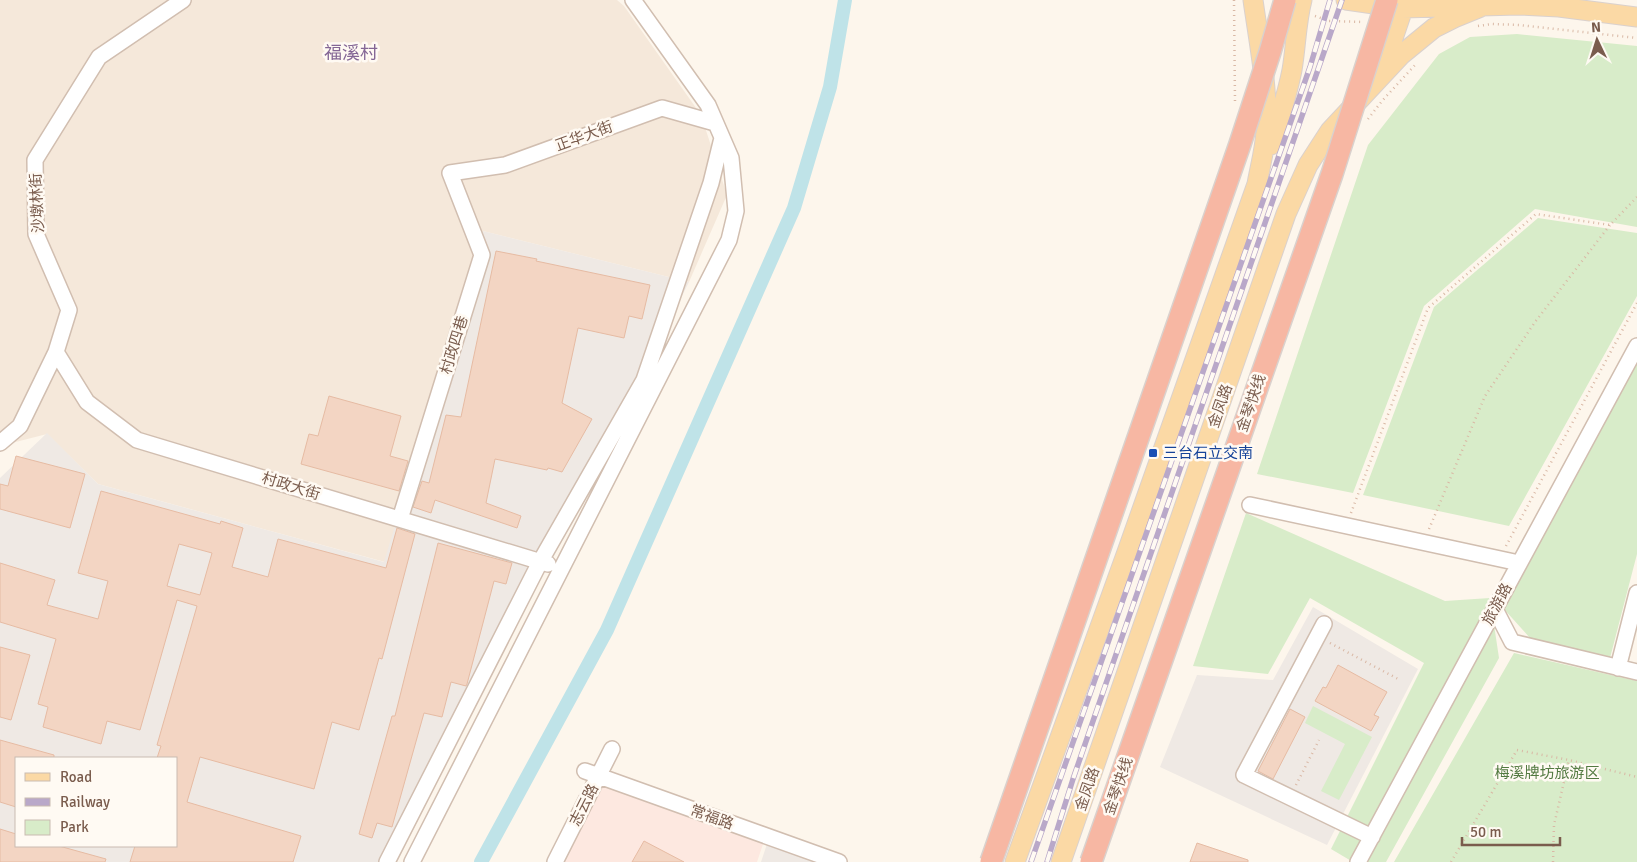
<svg xmlns="http://www.w3.org/2000/svg" width="1637" height="862" font-family="Signika,'Noto Sans SC',sans-serif">
<style>
.residential{fill:#f5e8da}
.commercial{fill:#fde8e0}
.industrial{fill:#efe9e4;fill-rule:evenodd}
.green{fill:#d8ecc9}
.lines{fill:none;stroke-linecap:round;stroke-linejoin:round}
.canal{stroke:#bfe3e8;stroke-width:14}
.building{fill:#f3d5c3;stroke:#e6bba3;fill-rule:evenodd}
.minor-casing{stroke:#d1beb0;stroke-width:18}
.major-casing{stroke:#dad1cd;stroke-width:21}
.path{stroke:#d9b8a5;stroke-width:2.5;stroke-dasharray:1 4;stroke-linecap:butt}
.minor{stroke:#fff;stroke-width:15}
.major{stroke:#fbd9a5;stroke-width:19}
.rail-casing{stroke:#b9a8c9;stroke-width:5.5}
.rail{stroke:#fffaf3;stroke-width:4;stroke-dasharray:11;stroke-linecap:butt}
.highway-bridge-casing{stroke:#dad1cd;stroke-width:24;stroke-linecap:butt}
.highway-bridge{stroke:#f7b7a3;stroke-width:21}
.transit-dot{fill:#1a4fb4;stroke:#fffaf3;stroke-width:2}
.labels{text-anchor:middle;stroke-width:5;stroke-linejoin:round;paint-order:stroke}
.street-label{font-size:15px;fill:#7a5c4d;stroke:#fffaf3}
.transit-label{font-size:15px;fill:#164399;stroke:#fffaf3;text-anchor:start}
.park-label{font-size:15px;fill:#537a41;stroke:#fffaf3}
.quarter-label{font-size:18px;fill:#846695;stroke:#fffaf3}
</style>
<rect width="100%" height="100%" fill="#fdf6ec"/>
<path class="residential" d="M 0,0 L 617,0 L 624,6 L 701,115 L 727,195 L 689,282 L 483,231 L 385,562 L 98,484 L 47,434 L 0,446 Z"/>
<path class="commercial" d="M 601,784 L 763,844 L 757,862 L 563,862 Z"/>
<path class="industrial" d="M 483,231 L 689,282 L 397,862 L 0,862 L 0,478 L 47,433 L 98,484 L 384,562 ZM 16,758 L 176,758 L 176,846 L 16,846 Z
M 1313,607 L 1418,669 L 1327,845 L 1160,767 L 1197,675 L 1273,680 Z
M 767,844 L 815,862 L 761,862 Z"/>
<path class="green" d="M 1517,34 L 1637,46 L 1637,227 L 1535,209 L 1424,306 L 1353,493 L 1257,474 L 1368,145 L 1439,54 L 1470,37 Z
M 1538,218 L 1637,233 L 1637,296 L 1509,526 L 1363,495 L 1434,307 Z
M 1637,363 L 1637,554 L 1610,658 L 1530,638 L 1503,608 Z
M 1246,513 L 1445,601 L 1490,598 L 1499,658 L 1386,862 L 1353,862 L 1331,849 L 1424,663 L 1310,598 L 1268,674 L 1193,666 Z
M 1514,653 L 1637,681 L 1637,862 L 1394,862 Z
M 1313,706 L 1372,737 L 1339,800 L 1321,791 L 1345,744 L 1305,723 Z"/>
<g class="lines">
<path class="canal" d="M 481,862 L 607,630 L 794,208 L 830,87 L 845,0"/>
</g>
<path class="building" d="M 496,251 L 537,259 L 536,261 L 650,285 L 642,319 L 629,316 L 624,338 L 578,328 L 562,403 L 592,419 L 562,472 L 548,468 L 547,470 L 495,459 L 486,503 L 521,516 L 517,528 L 435,500 L 431,513 L 413,507 L 422,481 L 429,483 L 446,415 L 461,417 Z
M 329,396 L 401,416 L 390,456 L 408,461 L 399,491 L 301,464 L 309,434 L 318,436 Z
M 16,456 L 85,474 L 70,528 L 0,509 L 0,484 L 8,486 Z
M 101,491 L 220,524 L 221,521 L 243,528 L 232,567 L 268,577 L 278,539 L 386,568 L 397,528 L 415,534 L 382,659 L 379,658 L 359,730 L 332,722 L 314,789 L 200,757 L 187,802 L 301,836 L 293,862 L 130,862 L 135,846 L 176,846 L 176,758 L 157,758 L 161,746 L 157,745 L 197,606 L 177,600 L 140,730 L 107,721 L 101,744 L 43,727 L 48,707 L 38,704 L 56,639 L 0,622 L 0,563 L 55,580 L 47,605 L 98,619 L 108,581 L 78,573 ZM 179,544 L 212,553 L 200,595 L 167,586 Z
M 438,543 L 512,563 L 506,584 L 494,581 L 467,684 L 466,686 L 451,682 L 442,717 L 424,713 L 392,827 L 377,823 L 372,838 L 359,834 L 392,716 L 395,716 Z
M 0,647 L 30,655 L 11,720 L 0,717 Z
M 1338,665 L 1387,692 L 1374,715 L 1379,717 L 1371,731 L 1315,701 L 1323,687 L 1326,688 Z
M 1290,709 L 1305,717 L 1273,779 L 1258,771 Z
M 0,740 L 54,755 L 54,758 L 16,758 L 16,807 L 0,802 Z
M 0,829 L 16,834 L 16,846 L 59,846 L 106,859 L 105,862 L 0,862 Z
M 644,841 L 684,862 L 632,862 Z
M 1197,843 L 1248,860 L 1248,862 L 1190,862 Z"/>
<g class="lines">
<g class="minor-casing">
<path id="minor" d="M 56,352 L 87,402 L 137,440 L 548,564
M 0,443 L 20,426 L 56,352 L 69,310 L 36,234 L 35,160 L 99,57 L 183,0
M 1250,505 L 1519,563
M 400,519 L 482,255 L 450,173 L 505,165 L 662,108 L 715,123
M 1495,609 L 1512,642 L 1637,672
M 1324,624 L 1244,775 L 1372,837
M 1618,668 L 1637,593
M 585,771 L 839,862
M 387,862 L 540,562 L 644,380 L 711,183 L 722,138
M 412,862 L 729,240 L 736,211 L 731,158 L 708,105 L 633,0
M 555,862 L 612,749
M 1358,862 L 1637,346"/>
</g>
<g class="major-casing">
<path id="major" d="M 1346,0 L 1402,8 L 1519,5 L 1559,7 L 1637,17
M 1382,71 L 1406,0
M 1271,145 C 1279,120 1287,96 1292,70 C 1296,47 1296,23 1302,0
M 1015,862 L 1127,552 L 1257,184 C 1260,167 1265,149 1266,131 C 1268,87 1259,43 1253,0
M 1061,862 L 1286,214 L 1308,165 L 1330,131 L 1401,55 L 1434,28 L 1454,18 L 1481,7"/>
</g>
<path class="path" d="M 1234,0 L 1235,102
M 1315,16 L 1329,21 L 1364,22
M 1478,26 L 1492,24 L 1519,25 L 1637,38
M 1368,119 L 1382,101 L 1415,65
M 1351,513 L 1428,308 L 1536,214 L 1610,225 L 1637,197
M 1429,529 L 1485,396 L 1535,322 L 1610,225
M 1506,546 L 1637,303
M 1330,643 L 1400,680
M 1296,785 L 1319,740
M 1451,862 L 1517,750 L 1569,760 L 1637,777
M 1553,862 L 1554,825 L 1569,760"/>
<use href="#minor" class="minor"/>
<use href="#major" class="major"/>
<g class="rail-casing">
<path id="rail" d="M 1031,862 L 1310,67 L 1330,0
M 1047,862 L 1073,779 L 1342,0"/>
</g>
<use href="#rail" class="rail"/>
<g class="highway-bridge-casing">
<path id="highway-bridge" d="M 991,862 L 1240,144 L 1270,52 L 1285,0
M 1091,862 L 1332,174 L 1387,0"/>
</g>
<use href="#highway-bridge" class="highway-bridge"/>
</g>
<rect class="transit-dot" x="1148" y="448" width="10" height="10" rx="2.5"/>
<g class="labels">
<g class="street-label">
<text transform="translate(584 136) rotate(-20)" y="5">正华大街</text>
<text transform="translate(37 203) rotate(-93)" y="5">沙墩林街</text>
<text transform="translate(454 345) rotate(-73)" y="5">村政四巷</text>
<text transform="translate(1251 403) rotate(-71)" y="5">金琴快线</text>
<text transform="translate(1220 406) rotate(-71)" y="5">金凤路</text>
<text transform="translate(291 486) rotate(17)" y="5">村政大街</text>
<text transform="translate(1497 604) rotate(-62)" y="5">旅游路</text>
<text transform="translate(1118 786) rotate(-71)" y="5">金琴快线</text>
<text transform="translate(1087 789) rotate(-71)" y="5">金凤路</text>
<text transform="translate(584 805) rotate(-63)" y="5">志云路</text>
<text transform="translate(712 817) rotate(20)" y="5">常福路</text>
</g>
<g class="transit-label">
<text x="1163" y="458">三台石立交南</text>
</g>
<g class="park-label">
<text x="1547" y="778">梅溪牌坊旅游区</text>
</g>
<g class="quarter-label">
<text x="351" y="59">福溪村</text>
</g>
</g>
<rect x="15" y="757" width="162" height="90" fill="#fffaf3" stroke="#cabbb1"/>
<rect x="25" y="773" width="25" height="8" fill="#fbd9a5" stroke="#cabbb1"/>
<text x="60" y="782" font-size="15" fill="#7a5c4d">Road</text>
<rect x="25" y="798" width="25" height="8" fill="#b9a8c9" stroke="#cabbb1"/>
<text x="60" y="807" font-size="15" fill="#7a5c4d">Railway</text>
<rect x="25" y="820" width="25" height="15" fill="#d8ecc9" stroke="#cabbb1"/>
<text x="60" y="832" font-size="15" fill="#7a5c4d">Park</text>
<g transform="translate(1597 40) rotate(356)" stroke="#fffaf3" stroke-width="4" paint-order="stroke">
<path d="M0-4L9 19L0 12L-9 19Z" fill="#7a5c4d"/>
<text y="-8" font-size="14" font-weight="bold" text-anchor="middle" fill="#7a5c4d">N</text>
</g>
<path d="M1462 837v8h98v-8" fill="none" stroke="#7a5c4d" stroke-width="2.5"/>
<text x="1470" y="837" font-size="15" fill="#7a5c4d" stroke="#fffaf3" stroke-width="4" paint-order="stroke">50 m</text>
</svg>
